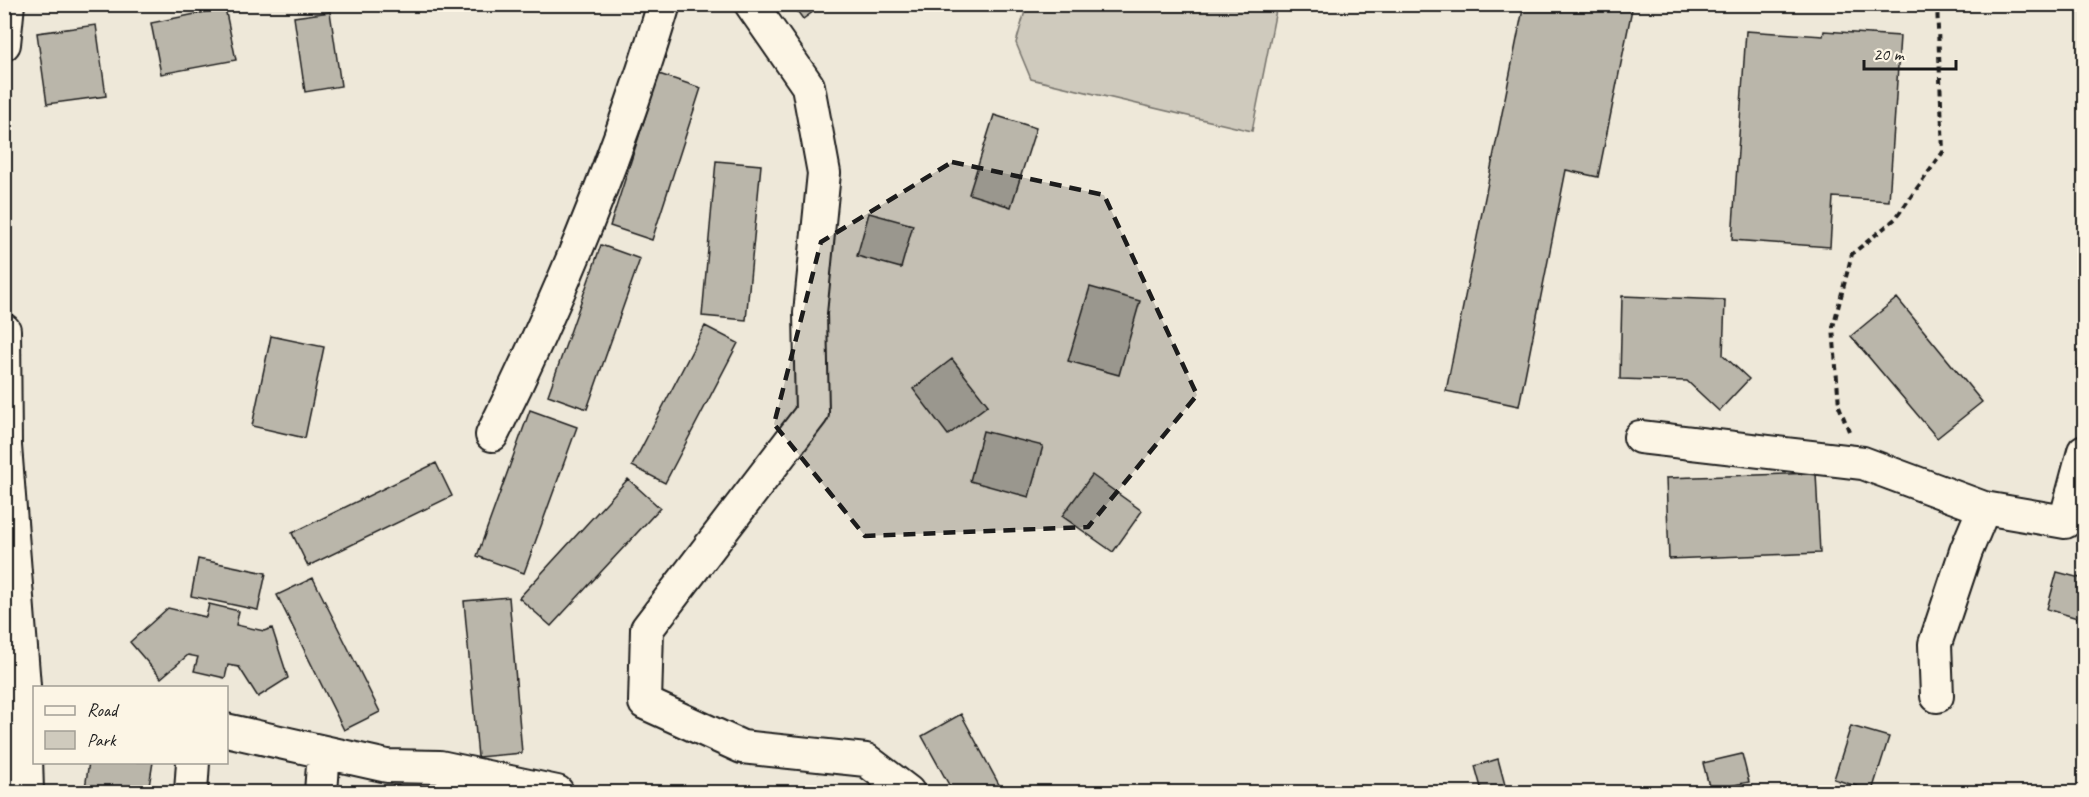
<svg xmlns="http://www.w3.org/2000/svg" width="2089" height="797" font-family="Caveat,sans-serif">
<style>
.green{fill:#cfcabd;stroke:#76736c;stroke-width:1.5}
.building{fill:#bab6aa;stroke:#1c1c1c;stroke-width:1.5}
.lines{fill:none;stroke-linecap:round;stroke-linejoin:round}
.minor-casing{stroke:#1c1c1c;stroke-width:36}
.path{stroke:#1c1c1c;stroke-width:4;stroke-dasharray:6 4.5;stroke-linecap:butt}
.minor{stroke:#fcf5e5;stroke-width:32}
.marked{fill:#1c1c1c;fill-opacity:0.2;stroke:#1c1c1c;stroke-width:4.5;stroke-dasharray:12 8;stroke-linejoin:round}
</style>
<rect width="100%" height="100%" fill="#eee8d9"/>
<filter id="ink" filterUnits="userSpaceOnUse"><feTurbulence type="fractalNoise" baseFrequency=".0167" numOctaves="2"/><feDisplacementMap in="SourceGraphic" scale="12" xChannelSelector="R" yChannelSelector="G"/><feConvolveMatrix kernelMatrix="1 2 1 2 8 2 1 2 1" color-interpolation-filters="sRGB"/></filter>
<g filter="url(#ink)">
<path class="green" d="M 1027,4 L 1277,5 L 1252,131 L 1031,79 L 1016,43 Z"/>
<path class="building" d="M 792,4 L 824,4 L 803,19 Z
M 1524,4 L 1633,4 L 1598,177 L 1566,170 L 1519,406 L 1446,391 Z
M 225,8 L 236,60 L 161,74 L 151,23 Z
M 330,12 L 341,86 L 305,92 L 294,17 Z
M 96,25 L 106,96 L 47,104 L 37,33 Z
M 1746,31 L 1823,36 L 1824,31 L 1900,36 L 1889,201 L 1833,197 L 1830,247 L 1732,240 Z
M 659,74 L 701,88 L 652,240 L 610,226 Z
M 994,115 L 1036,128 L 1011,207 L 969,194 Z
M 716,161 L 761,165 L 746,320 L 702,316 Z
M 869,213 L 913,225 L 901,268 L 857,256 Z
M 601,245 L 640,259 L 587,409 L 548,395 Z
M 1090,287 L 1140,301 L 1119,375 L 1068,361 Z
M 1622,296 L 1725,300 L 1723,355 L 1749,379 L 1719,411 L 1687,381 L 1620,379 Z
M 1897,298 L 1982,402 L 1937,438 L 1851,336 Z
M 705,326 L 738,343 L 665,483 L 632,466 Z
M 271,336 L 324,347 L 305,438 L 252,426 Z
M 2084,353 L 2084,374 L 2076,368 Z
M 952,359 L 988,405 L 948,435 L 913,389 Z
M 530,410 L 577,427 L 524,573 L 477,556 Z
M 983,431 L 1043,446 L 1029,497 L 970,481 Z
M 436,463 L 452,496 L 308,566 L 292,533 Z
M 1816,473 L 1820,553 L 1669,559 L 1666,478 Z
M 1092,475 L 1142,511 L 1113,552 L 1062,516 Z
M 628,479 L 660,508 L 551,626 L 519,598 Z
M 198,559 L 266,573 L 258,610 L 191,596 Z
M 2057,572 L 2084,579 L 2084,620 L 2047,609 Z
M 313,578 L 380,712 L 344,730 L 277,595 Z
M 509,597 L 522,753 L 478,757 L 464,601 Z
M 209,604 L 239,611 L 236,625 L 264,631 L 272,628 L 288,678 L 258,697 L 239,667 L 228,665 L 225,678 L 194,671 L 198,657 L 188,655 L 161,678 L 130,642 L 168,608 L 206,617 Z
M 961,714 L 1003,792 L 953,792 L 922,736 Z
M 1851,726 L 1889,737 L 1872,791 L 1834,779 Z
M 1742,754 L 1749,782 L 1710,790 L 1703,763 Z
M 1498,759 L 1505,785 L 1482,791 L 1475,766 Z
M 89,762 L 153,762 L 148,792 L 112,792 L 85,788 Z"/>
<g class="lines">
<g class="minor-casing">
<path id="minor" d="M 751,4 L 808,86 L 824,173 L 810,313 L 812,413 L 647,629 L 645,703 L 742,747 L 866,760 L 908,792
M 4,44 L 8,4
M 4,330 L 5,446 L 24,686 L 27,792
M 492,435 C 560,298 620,151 664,4
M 1640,437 L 1863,463 L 1984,508 L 2065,522 L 2084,451
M 1937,696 L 1935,644 L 1966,551 L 1984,508
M 226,730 L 387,766 L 440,767 L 557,792
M 191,792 L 193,762
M 321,792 L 324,752"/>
</g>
<path class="path" d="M 1849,431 L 1839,406 L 1833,327 L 1852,254 L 1895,219 L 1943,152 L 1937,4"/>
<use href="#minor" class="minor"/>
</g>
</g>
<path class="marked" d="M 952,162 L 1104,195 L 1197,395 L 1088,527 L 865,536 L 774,424 L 821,242 Z"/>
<rect width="2089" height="797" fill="none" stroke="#fcf5e5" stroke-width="24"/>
<rect x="12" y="12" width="2065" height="773" fill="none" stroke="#1c1c1c" stroke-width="2" filter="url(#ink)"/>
<rect x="33" y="686" width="195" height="78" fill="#fcf5e5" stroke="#a29e95" stroke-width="1.5"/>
<rect x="45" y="706" width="30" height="9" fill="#fcf5e5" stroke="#a29e95" stroke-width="1.5"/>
<text x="87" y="716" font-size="18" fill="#1c1c1c">Road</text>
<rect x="45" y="731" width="30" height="18" fill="#cfcabd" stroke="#a29e95" stroke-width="1.5"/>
<text x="87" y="746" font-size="18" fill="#1c1c1c">Park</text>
<path d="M1864 60v9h92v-9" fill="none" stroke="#1c1c1c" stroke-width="3"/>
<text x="1873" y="60" font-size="18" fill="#1c1c1c" stroke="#fcf5e5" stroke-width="4.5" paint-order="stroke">20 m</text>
</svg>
